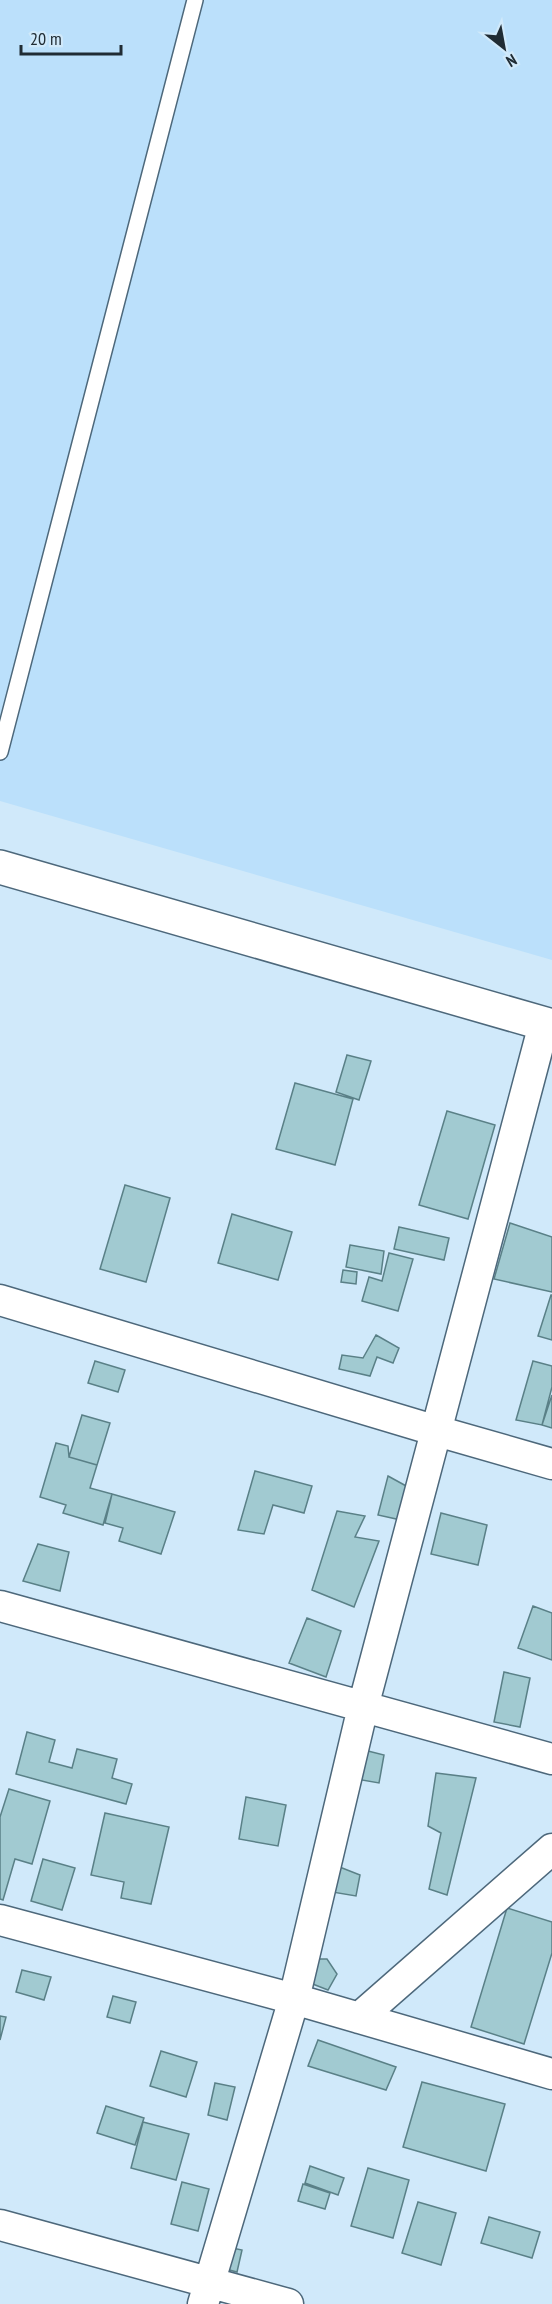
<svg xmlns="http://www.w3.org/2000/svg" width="552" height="2304" font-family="'PT Sans Narrow',sans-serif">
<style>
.built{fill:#bbe0fb}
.building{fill:#a1cad1;stroke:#5a8087;stroke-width:1.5}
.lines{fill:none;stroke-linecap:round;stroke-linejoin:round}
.lane-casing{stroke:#4d687b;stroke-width:18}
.street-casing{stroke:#4d687b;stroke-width:33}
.secondary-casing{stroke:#4d687b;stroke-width:36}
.lane{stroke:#fff;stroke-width:15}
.street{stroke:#fff;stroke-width:30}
.secondary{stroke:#fff;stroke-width:33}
</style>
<rect width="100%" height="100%" fill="#d0e9fa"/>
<path class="built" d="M 0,0 L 552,0 L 552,960 L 0,801 Z"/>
<path class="building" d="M 347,1055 L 371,1061 L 359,1100 L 336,1092 Z
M 295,1083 L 353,1099 L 335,1165 L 276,1149 Z
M 447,1111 L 495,1125 L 468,1219 L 419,1205 Z
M 125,1185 L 170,1198 L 146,1282 L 100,1269 Z
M 232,1214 L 292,1232 L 278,1280 L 218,1263 Z
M 510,1223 L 552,1237 L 552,1292 L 494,1279 Z
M 399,1227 L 449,1238 L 444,1260 L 394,1249 Z
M 350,1245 L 384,1251 L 381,1274 L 346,1267 Z
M 389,1253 L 413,1259 L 398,1311 L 362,1301 L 369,1277 L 382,1281 Z
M 343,1270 L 357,1272 L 356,1284 L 341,1282 Z
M 551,1295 L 552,1295 L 552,1340 L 538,1336 Z
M 376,1335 L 399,1348 L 393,1363 L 377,1357 L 370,1376 L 339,1369 L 342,1355 L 363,1358 Z
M 95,1361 L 125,1370 L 118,1392 L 88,1383 Z
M 533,1361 L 552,1366 L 552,1387 L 542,1425 L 516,1420 Z
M 552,1395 L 552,1428 L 542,1425 Z
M 82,1415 L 110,1423 L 97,1465 L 69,1457 Z
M 56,1443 L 68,1446 L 69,1457 L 97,1465 L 90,1488 L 112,1494 L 103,1525 L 63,1513 L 66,1505 L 40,1497 Z
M 255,1471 L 312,1486 L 304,1513 L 273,1505 L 264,1534 L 238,1530 Z
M 388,1476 L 408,1487 L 401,1520 L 378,1515 Z
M 112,1494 L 175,1512 L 161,1554 L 119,1541 L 123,1528 L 105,1523 Z
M 337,1511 L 365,1516 L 355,1537 L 379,1541 L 354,1607 L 312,1590 Z
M 441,1513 L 487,1525 L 478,1565 L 431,1554 Z
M 38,1544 L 69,1552 L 60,1591 L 23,1581 Z
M 533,1606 L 552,1613 L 552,1660 L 518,1648 Z
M 307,1618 L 341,1631 L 326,1677 L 289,1663 Z
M 504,1672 L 530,1678 L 520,1727 L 494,1722 Z
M 27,1732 L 55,1740 L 49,1762 L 72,1768 L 77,1749 L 117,1759 L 112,1778 L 132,1784 L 126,1804 L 16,1774 Z
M 364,1750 L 384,1755 L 379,1783 L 356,1779 Z
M 436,1773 L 476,1778 L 447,1895 L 429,1889 L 441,1833 L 428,1826 Z
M 9,1789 L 50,1801 L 32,1864 L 15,1859 L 3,1900 L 0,1899 L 0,1817 Z
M 246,1797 L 286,1805 L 278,1846 L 239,1839 Z
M 105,1813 L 169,1827 L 151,1904 L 121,1898 L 124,1882 L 91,1875 Z
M 43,1859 L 75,1868 L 62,1910 L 31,1901 Z
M 332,1864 L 360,1875 L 356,1896 L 326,1891 Z
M 507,1908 L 552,1922 L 552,1953 L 524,2044 L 471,2027 Z
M 309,1959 L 327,1959 L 337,1974 L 328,1990 L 305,1981 Z
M 22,1970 L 51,1977 L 44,2000 L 16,1992 Z
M 113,1996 L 136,2002 L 130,2023 L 107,2017 Z
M 0,2016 L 6,2017 L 0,2040 Z
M 318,2040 L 396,2067 L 386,2090 L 308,2066 Z
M 161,2051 L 197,2062 L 186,2097 L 150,2086 Z
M 422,2082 L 505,2104 L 486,2171 L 403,2147 Z
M 215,2083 L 235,2087 L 227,2120 L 208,2115 Z
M 106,2106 L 144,2118 L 135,2145 L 97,2133 Z
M 143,2122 L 189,2134 L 176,2180 L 131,2168 Z
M 310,2166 L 344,2178 L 338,2195 L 305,2183 Z
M 368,2168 L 409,2180 L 393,2238 L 351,2226 Z
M 182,2182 L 209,2189 L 198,2231 L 171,2224 Z
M 303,2184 L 330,2193 L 325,2209 L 298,2201 Z
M 418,2202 L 456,2213 L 441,2265 L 402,2253 Z
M 489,2217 L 540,2232 L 532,2258 L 481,2243 Z
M 223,2246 L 242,2250 L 237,2272 L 218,2267 Z"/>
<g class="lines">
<g class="lane-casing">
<path id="lane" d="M 0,752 L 195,0"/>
</g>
<g class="street-casing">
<path id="street" d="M 0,1300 L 437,1431 L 552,1464
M 0,1606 L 552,1759
M 0,1920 L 294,1999 L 552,2074
M 359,2018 L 552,1849
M 0,2225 L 288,2304
M 203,2304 L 294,1999 L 363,1707 L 544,1024"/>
</g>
<g class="secondary-casing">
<path id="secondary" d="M 0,867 L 552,1026"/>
</g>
<use href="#lane" class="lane"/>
<use href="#street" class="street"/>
<use href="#secondary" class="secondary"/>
</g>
<g transform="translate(504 48) rotate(149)" stroke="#d0e9fa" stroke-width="4.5" paint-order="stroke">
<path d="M0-4.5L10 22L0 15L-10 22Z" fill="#202c34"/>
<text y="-9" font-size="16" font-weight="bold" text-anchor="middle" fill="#202c34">N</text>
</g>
<path d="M21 45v9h100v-9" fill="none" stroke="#202c34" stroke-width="3"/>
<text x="30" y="45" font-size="18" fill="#202c34" stroke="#d0e9fa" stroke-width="4.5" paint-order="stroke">20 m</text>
</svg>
